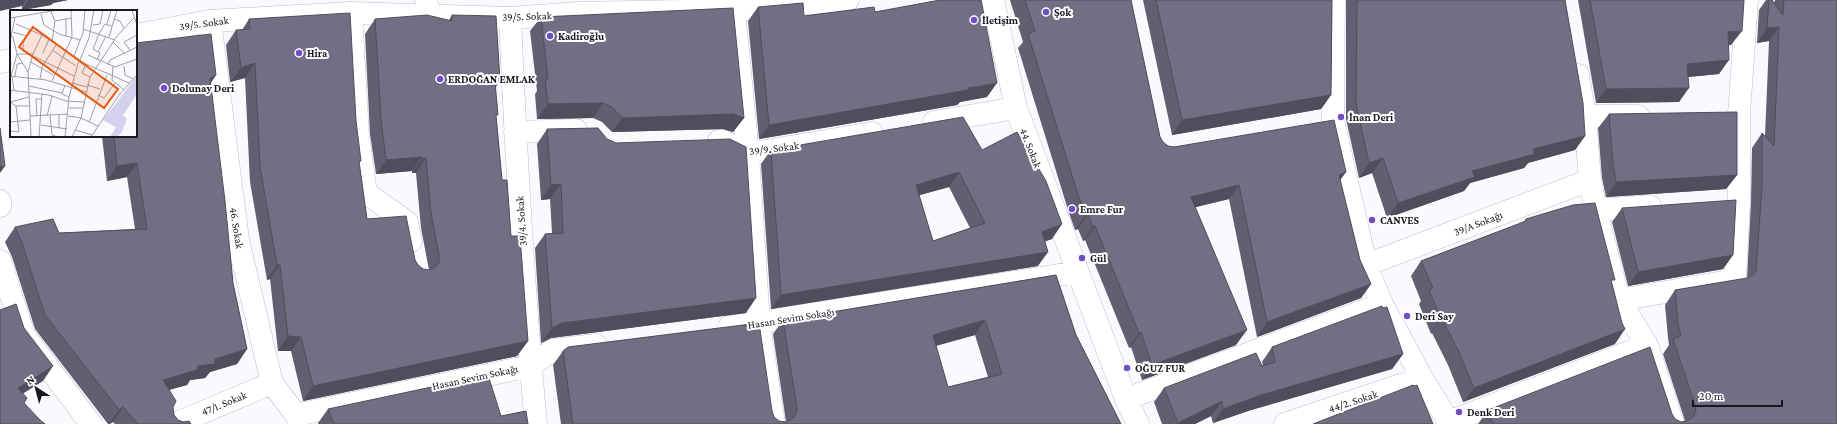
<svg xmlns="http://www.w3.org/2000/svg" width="1837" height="424" font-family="'Crimson Pro',serif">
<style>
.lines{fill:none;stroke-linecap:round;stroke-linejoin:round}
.minor-casing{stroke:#bebbd3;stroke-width:23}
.tertiary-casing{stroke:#bebbd3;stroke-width:23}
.minor{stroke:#fff;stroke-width:22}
.tertiary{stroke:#fff;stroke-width:22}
.wall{fill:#625f72;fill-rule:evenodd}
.shaded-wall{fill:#504d5c}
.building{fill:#726e84;stroke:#504d5c;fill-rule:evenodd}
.poi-dot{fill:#714ec7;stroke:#fff;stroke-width:1.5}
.labels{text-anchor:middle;stroke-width:4;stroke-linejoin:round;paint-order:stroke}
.poi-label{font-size:11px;font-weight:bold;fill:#191821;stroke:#fff;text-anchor:start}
.street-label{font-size:11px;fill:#191821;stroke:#fff}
.inset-road{fill:none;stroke:#a09fa6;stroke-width:1}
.view{fill:#e8590c;fill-opacity:0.15;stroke:#e8590c;stroke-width:2}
.inset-edge{fill:none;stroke:#191821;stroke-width:2}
</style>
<rect width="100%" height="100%" fill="#faf9fe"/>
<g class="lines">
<g class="minor-casing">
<path id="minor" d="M 426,0 L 430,15
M 733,0 L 748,154 L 759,324 L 774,424
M 993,0 L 1016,108 L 1126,399 L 1138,424
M 1334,0 L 1333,120 L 1366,265 L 1382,304 L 1422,378 L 1450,424
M 351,13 L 358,135 L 366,193 L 407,222 L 411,241
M 510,18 C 516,153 523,289 536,424
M 210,21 L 238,240 L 272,383 L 296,415 L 300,424
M 1578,75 L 1585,116 L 1590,180 L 1596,210 L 1619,300 L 1647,345 L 1673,424
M 1585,116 L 1638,116
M 934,122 L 1016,108
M 515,132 L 576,130
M 719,141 L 723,141 L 748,154 L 872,133
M 0,201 L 0,206
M 1596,210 L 1650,206
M 0,261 L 24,335 L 91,424
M 1366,265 L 1590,180
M 1619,300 L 1735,280 L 1739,201 L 1739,114 L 1747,0
M 729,327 L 1078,272
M 1126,399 L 1382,304
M 296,415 L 530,366 L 553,350 L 596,345
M 1449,422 L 1647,345
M 175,424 L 272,383
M 1285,424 L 1422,378"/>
</g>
<g class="tertiary-casing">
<path id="tertiary" d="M 136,35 L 210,21 L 351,13 L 510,18 L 579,13 L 734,10 L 848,0
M 0,62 L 11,60"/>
</g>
<use href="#minor" class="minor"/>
<use href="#tertiary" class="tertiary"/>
</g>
<path class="wall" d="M 0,0 L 68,0 L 53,3 L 51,5 L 22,10 L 22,6 Z
M 1010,0 L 1131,0 L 1160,137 L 1163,142 L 1168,146 L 1346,172 L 1340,180 L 1360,260 L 1371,284 L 1361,298 L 1257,337 L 1229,199 L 1195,207 L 1236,345 L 1142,380 L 1131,347 L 1129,348 L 1085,240 L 1083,241 L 1078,229 L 1075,230 L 1069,213 L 1018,48 L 1023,42 Z
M 1143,0 L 1332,0 L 1331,95 L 1321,109 L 1172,135 Z
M 1346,0 L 1565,0 L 1585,136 L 1575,150 L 1528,163 L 1524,168 L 1470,183 L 1464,191 L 1387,218 L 1372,173 L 1359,178 L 1346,119 Z
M 1578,0 L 1744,0 L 1731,45 L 1728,45 L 1719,74 L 1688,77 L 1679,102 L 1596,103 Z
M 1766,0 L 1772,0 L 1774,3 L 1775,0 L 1837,0 L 1837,424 L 1478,424 L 1488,410 L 1672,414 L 1675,419 L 1681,422 L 1685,421 L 1663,354 L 1669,345 L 1668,338 L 1665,305 L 1675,290 L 1747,278 L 1751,202 L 1752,148 L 1762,133 L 1765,136 L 1769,41 L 1757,43 L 1759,10 Z
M 758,7 L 804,16 L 875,12 L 987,97 L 960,102 L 957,105 L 759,139 L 748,21 Z
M 452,15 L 500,81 L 496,87 L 496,118 L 502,180 L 528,341 L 517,356 L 303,401 L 291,351 L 278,351 L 270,279 L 267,280 L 250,182 L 245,78 L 230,82 L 226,45 L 236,30 L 242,30 L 249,19 L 356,121 L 359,164 L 367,219 L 415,260 L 418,265 L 423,269 L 429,270 L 421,228 L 416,173 L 412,173 L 412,171 L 376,174 L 370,134 L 365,34 L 375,19 L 449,20 Z
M 541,17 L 744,118 L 733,132 L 723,129 L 612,132 L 602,122 L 593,118 L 537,119 L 535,94 L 537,91 L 530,31 Z
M 216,75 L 210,84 L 233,283 L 247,349 L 237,364 L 210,372 L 205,378 L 190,380 L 187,385 L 169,390 L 174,415 L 178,420 L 191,424 L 115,424 L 113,422 L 110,424 L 108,424 L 35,329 L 12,257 L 5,242 L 15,227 L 59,233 L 135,229 L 127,177 L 107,181 L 102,136 L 136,136 Z
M 1609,114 L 1737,175 L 1726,189 L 1606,197 L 1602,178 L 1598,128 Z
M 547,129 L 746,313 L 551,338 L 541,343 L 535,248 L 545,234 L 552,233 L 550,199 L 541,200 L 537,144 Z
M 771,150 L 982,150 L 1052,239 L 1045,241 L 1038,266 L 771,309 L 761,164 ZM 949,187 L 970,228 L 933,241 L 919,195 Z
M 1622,208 L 1733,255 L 1723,269 L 1628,286 L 1612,222 Z
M 1526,219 L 1612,284 L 1615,344 L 1463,402 L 1448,365 L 1432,333 L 1431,334 L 1419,304 L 1421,301 L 1411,276 L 1421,261 L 1524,222 Z
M 1056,275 L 1076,335 L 1121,424 L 561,424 L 553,365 L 563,351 L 772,411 L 774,417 L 779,421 L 786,422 L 773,334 L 783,320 ZM 975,335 L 988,377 L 948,387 L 936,346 Z
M 1272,347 L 1403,354 L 1392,369 L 1251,410 L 1213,423 L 1211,416 L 1195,424 L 1162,424 L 1154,402 L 1164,388 L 1263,365 L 1262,362 Z
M 328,409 L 501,416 L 528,424 L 318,424 L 318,423 Z"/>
<path class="shaded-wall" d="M 0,0 L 26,0 L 22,6 L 0,11 Z
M 28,0 L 68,0 L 53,3 L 51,5 L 22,10 Z
M 1779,27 L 1769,41 L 1757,43 L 1767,28 Z
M 1742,31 L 1731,45 L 1718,46 L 1728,32 Z
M 1729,60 L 1719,74 L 1677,78 L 1687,64 Z
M 255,63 L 245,78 L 230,82 L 241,68 Z
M 216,75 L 206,90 L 210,78 Z
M 500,81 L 489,96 L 495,82 Z
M 997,83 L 987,97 L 960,102 L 957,105 L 759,139 L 769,125 Z
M 1689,88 L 1679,102 L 1596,103 L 1606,89 Z
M 1331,95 L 1321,109 L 1172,135 L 1182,120 Z
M 603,103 L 593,118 L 537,119 L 548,104 Z
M 733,114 L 744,118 L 733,132 L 723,129 L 612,132 L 622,118 Z
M 1585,136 L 1575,150 L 1528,163 L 1524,168 L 1470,183 L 1464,191 L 1387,218 L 1398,203 L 1472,171 L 1533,149 Z
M 422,157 L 412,171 L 376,174 L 386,160 Z
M 426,158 L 416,173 L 412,173 L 422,159 Z
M 1383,158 L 1372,173 L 1359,178 L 1369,163 Z
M 137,163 L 127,177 L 107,181 L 117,166 Z
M 5,166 L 0,173 L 0,167 Z
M 959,172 L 949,187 L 906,199 L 916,185 Z
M 1346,172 L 1335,187 L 1339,175 Z
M 1737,175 L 1726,189 L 1606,197 L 1616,182 Z
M 561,184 L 550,199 L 541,200 L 551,185 Z
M 1239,185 L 1229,199 L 1180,211 L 1191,197 Z
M 1088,214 L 1078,229 L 1075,230 L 1086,215 Z
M 1062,224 L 1052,239 L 1032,246 L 1042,232 Z
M 1095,226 L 1085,240 L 1083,241 L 1093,227 Z
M 1048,252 L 1038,266 L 771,309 L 781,295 Z
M 1733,255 L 1723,269 L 1628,286 L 1638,272 Z
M 277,265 L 280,265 L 270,279 L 267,280 Z
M 1371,284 L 1361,298 L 1257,337 L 1267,322 Z
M 756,298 L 746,313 L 551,338 L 541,343 L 552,328 L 562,323 Z
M 1441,319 L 1442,319 L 1432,333 L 1431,334 Z
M 985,320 L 975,335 L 923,349 L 933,335 Z
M 1625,329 L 1615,344 L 1463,402 L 1474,388 Z
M 1247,330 L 1236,345 L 1142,380 L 1152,365 Z
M 1141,332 L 1131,347 L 1129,348 L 1139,333 Z
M 288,336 L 301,337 L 291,351 L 278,351 Z
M 528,341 L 517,356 L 303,401 L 313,386 Z
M 247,349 L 237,364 L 210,372 L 205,378 L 190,380 L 187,385 L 152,394 L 163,380 L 215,359 Z
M 1403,354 L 1392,369 L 1251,410 L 1213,423 L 1223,409 L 1261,395 Z
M 53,366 L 43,381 L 8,403 L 18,388 Z
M 1222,401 L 1211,416 L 1195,424 L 1177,424 L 1178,423 Z
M 123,407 L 113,422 L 109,424 L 119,410 Z"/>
<path class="building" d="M 940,0 L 981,0 L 997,83 L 968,88 L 968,90 L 769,125 L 758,7 L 803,3 L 804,16 L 874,7 L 875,12 Z
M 1025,0 L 1131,0 L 1160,137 L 1163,142 L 1168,146 L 1174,147 L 1334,120 L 1346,172 L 1339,175 L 1360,260 L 1371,284 L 1267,322 L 1239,185 L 1191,197 L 1247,330 L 1152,365 L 1141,332 L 1139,333 L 1095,226 L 1093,227 L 1088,214 L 1086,215 L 1079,198 L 1028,34 L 1035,31 Z
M 1156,0 L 1332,0 L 1331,95 L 1182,120 Z
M 1357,0 L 1565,0 L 1583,103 L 1585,136 L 1533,149 L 1535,154 L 1472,171 L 1475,177 L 1398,203 L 1383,158 L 1369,163 L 1356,104 Z
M 1590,0 L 1744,0 L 1742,31 L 1728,32 L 1729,60 L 1687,64 L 1689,88 L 1606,89 Z
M 1769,0 L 1772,0 L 1783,15 L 1784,0 L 1837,0 L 1837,424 L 1493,424 L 1488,410 L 1650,347 L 1672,414 L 1675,419 L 1681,422 L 1687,421 L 1693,417 L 1696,412 L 1695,405 L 1673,339 L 1681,336 L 1678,324 L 1675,290 L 1747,278 L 1753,275 L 1756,271 L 1762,187 L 1762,133 L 1774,146 L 1779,27 L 1767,28 Z
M 733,8 L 744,118 L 733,114 L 622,118 L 612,107 L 603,103 L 548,104 L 545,79 L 548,79 L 541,17 Z
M 350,13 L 356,121 L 361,161 L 359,161 L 367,219 L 406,216 L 415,260 L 418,265 L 423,269 L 429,270 L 436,267 L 439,262 L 439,255 L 431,213 L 426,158 L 422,159 L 422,157 L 386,160 L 381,119 L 375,19 L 427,15 L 452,21 L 452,15 L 496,16 L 500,81 L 495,82 L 498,115 L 496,115 L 502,180 L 507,180 L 511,236 L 520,236 L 528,341 L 313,386 L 301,337 L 288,336 L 280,265 L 277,265 L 260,167 L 255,63 L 241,68 L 236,30 L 250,29 L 249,19 Z
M 211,34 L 216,75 L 210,78 L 225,201 L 233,283 L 247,349 L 215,359 L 215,364 L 198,366 L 197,370 L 163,380 L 176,401 L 173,407 L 174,415 L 178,420 L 183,422 L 189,421 L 191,424 L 138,424 L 123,407 L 119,410 L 45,315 L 22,243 L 15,227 L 53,219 L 59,233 L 147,229 L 137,163 L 117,166 L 114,136 L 136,136 L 136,43 Z
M 1737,112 L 1737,175 L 1616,182 L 1613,164 L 1609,114 Z
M 963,117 L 982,150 L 1017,132 L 1046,181 L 1062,224 L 1042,232 L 1048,252 L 781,295 L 771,150 ZM 959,172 L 985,223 L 933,241 L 916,185 Z
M 0,128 L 5,166 L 0,167 Z
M 598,128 L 607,139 L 616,143 L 730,139 L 746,147 L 756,298 L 562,323 L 552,328 L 545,234 L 563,233 L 561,184 L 551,185 L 547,129 Z
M 1736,200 L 1733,255 L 1638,272 L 1622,208 Z
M 1595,203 L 1615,280 L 1611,280 L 1622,323 L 1625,329 L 1474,388 L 1458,350 L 1442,319 L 1441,319 L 1429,290 L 1433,288 L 1421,261 L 1526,221 L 1526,219 L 1573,205 Z
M 1056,275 L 1076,335 L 1121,424 L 573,424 L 563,351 L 568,347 L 759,323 L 772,411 L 774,417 L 779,421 L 786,422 L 792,419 L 796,414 L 797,408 L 783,320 ZM 985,320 L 1002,374 L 948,387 L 933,335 Z
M 16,304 L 24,328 L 53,366 L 18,388 L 27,398 L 24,403 L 40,420 L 45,424 L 0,424 L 0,310 Z
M 1382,306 L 1383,308 L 1387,307 L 1403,354 L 1261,395 L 1223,409 L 1222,401 L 1178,423 L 1164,388 L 1256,353 L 1262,366 L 1275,362 L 1272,347 Z
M 488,375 L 501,416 L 526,411 L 528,424 L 334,424 L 328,409 Z
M 1413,385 L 1414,386 L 1417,385 L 1433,424 L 1313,424 Z"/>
<g class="poi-dot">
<circle cx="1046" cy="12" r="4"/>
<circle cx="974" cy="20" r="4"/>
<circle cx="550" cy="36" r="4"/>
<circle cx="299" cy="53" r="4"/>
<circle cx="440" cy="79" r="4"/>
<circle cx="164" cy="88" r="4"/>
<circle cx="1341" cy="117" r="4"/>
<circle cx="1072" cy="209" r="4"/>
<circle cx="1372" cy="220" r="4"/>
<circle cx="1082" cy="258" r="4"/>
<circle cx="1407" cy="316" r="4"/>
<circle cx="1127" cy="368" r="4"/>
<circle cx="1459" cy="412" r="4"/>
</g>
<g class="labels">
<g class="poi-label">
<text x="1054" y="16">Şok</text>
<text x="982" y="24">İletişim</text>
<text x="558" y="40">Kadiroğlu</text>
<text x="307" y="57">Hira</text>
<text x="448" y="83">ERDOĞAN EMLAK</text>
<text x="172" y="92">Dolunay Deri</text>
<text x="1349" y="121">İnan Deri</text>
<text x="1080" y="213">Emre Fur</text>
<text x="1380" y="224">CANVES</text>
<text x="1090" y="262">Gül</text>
<text x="1415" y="320">Deri Say</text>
<text x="1135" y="372">OĞUZ FUR</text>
<text x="1467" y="416">Denk Deri</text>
</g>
<g class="street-label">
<text transform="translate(527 16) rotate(-2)" y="4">39/5. Sokak</text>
<text transform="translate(204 23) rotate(-8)" y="4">39/5. Sokak</text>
<text transform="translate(774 148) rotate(-7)" y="4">39/9. Sokak</text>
<text transform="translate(1031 148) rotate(69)" y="4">44. Sokak</text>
<text transform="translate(521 221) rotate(-94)" y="4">39/4. Sokak</text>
<text transform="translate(1478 223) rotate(-21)" y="4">39/A Sokağı</text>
<text transform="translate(237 228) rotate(81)" y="4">46. Sokak</text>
<text transform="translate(791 318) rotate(-9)" y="4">Hasan Sevim Sokağı</text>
<text transform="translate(475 377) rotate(-12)" y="4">Hasan Sevim Sokağı</text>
<text transform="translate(1353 401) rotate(-18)" y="4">44/2. Sokak</text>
<text transform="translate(224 403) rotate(-22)" y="4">47/1. Sokak</text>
</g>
</g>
<g transform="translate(10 10)">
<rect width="127" height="127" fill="#faf9fe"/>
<path d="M 126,67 L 127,84 L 113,105 L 117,109 L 112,122 L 107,127 L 100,127 L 106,117 L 93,110 Z" fill="#d4d0ed"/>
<path class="inset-road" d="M 122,0 L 127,15M 41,2 L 45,11 L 42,32M 31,4 L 34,15 L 49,24 L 70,30M 0,8 L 48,0M 104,9 L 110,11 L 114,18M 45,11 L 62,8M 6,14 L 32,25 L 76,54 L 119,73M 97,14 L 101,0M 83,15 L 90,14 L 93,0M 73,19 L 105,30M 3,22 L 16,26M 0,26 L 3,27 L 7,44 L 18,62 L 21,127M 56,26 L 56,8M 99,27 L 107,0M 0,32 L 5,7M 103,32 L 114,43M 42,40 L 66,56M 120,40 L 114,32 L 127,25M 13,42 L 13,33 L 20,19M 88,42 L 96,26M 33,43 L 39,29M 78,45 L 105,57 L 127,49M 23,46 L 64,66M 64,46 L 73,23 L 75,0M 70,50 L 79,28 L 84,0M 87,50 L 90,43 L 83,39 L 89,24 L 95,14 L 102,16M 21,52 L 43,65M 76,54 L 72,63 L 80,67M 98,55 L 100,50 L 127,37M 103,56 L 102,70 L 114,80M 114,56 L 115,65 L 123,69M 18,62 L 23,44 L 32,25M 0,66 L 36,70 L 76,82M 1,66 L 7,44 L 23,44M 2,66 L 4,80M 5,66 L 7,54 L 13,53M 30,69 L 32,57 L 46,35M 42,71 L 62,27 L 61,0M 62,73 L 77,77M 55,75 L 52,84 L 59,87M 77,75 L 90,79M 19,76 L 52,83M 0,80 L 39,85 L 56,91 L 74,92M 88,85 L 94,88 L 105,73M 0,92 L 6,96 L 19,96M 0,92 L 19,87M 0,92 L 1,80M 59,98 L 73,98M 40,105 L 42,125 L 48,127M 20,106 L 58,104M 27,106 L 26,89 L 32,89M 37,106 L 42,86M 58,106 L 71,108 L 88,116M 0,112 L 20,110M 79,112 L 97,65M 31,115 L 57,119M 49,118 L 49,105M 65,120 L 82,125M 0,121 L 9,122 L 6,96M 29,127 L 32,84M 55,127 L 59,87 L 69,50M 62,127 L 71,108 L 80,67 L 107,26 L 124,8M 81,127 L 109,85 L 127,65"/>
<path class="view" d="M 23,17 L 108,79 L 94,98 L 9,37 Z"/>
<rect width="127" height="127" class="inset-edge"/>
</g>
<g transform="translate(36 388) rotate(324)" stroke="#ffffff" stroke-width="3" paint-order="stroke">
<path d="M0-3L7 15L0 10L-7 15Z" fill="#191821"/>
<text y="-6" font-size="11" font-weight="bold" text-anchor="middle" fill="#191821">N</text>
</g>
<path d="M1693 400v6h89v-6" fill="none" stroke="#191821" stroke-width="2"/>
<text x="1699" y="400" font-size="12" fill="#191821" stroke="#ffffff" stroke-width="3" paint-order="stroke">20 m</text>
</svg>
